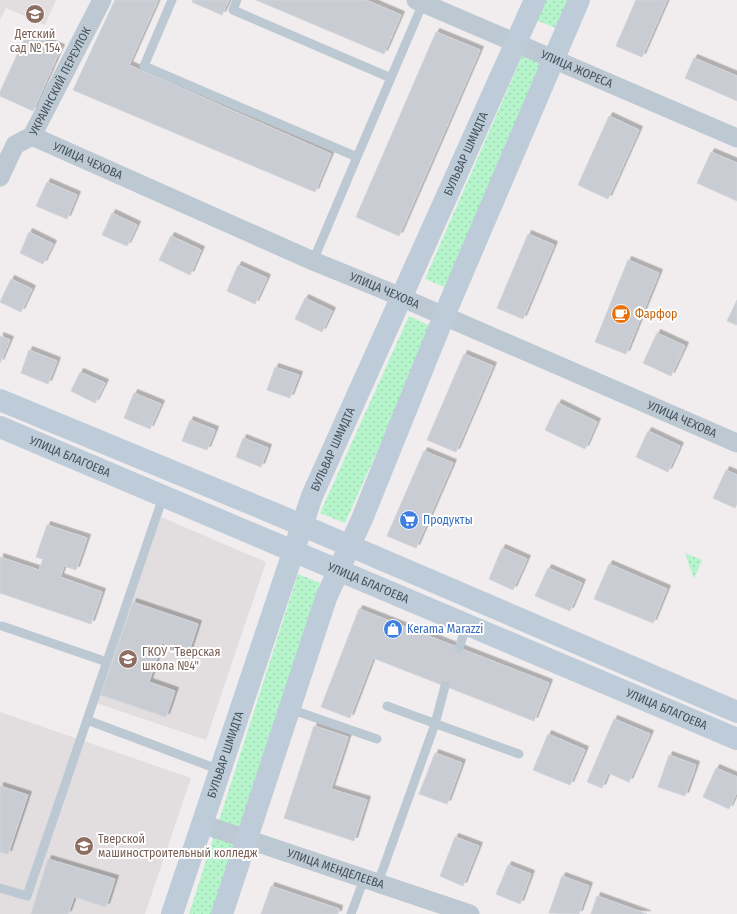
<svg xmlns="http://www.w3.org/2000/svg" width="737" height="914" font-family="'Fira Sans Condensed',sans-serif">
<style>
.education{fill:#e2dedf}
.green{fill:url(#green-dots)}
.building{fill:#c9cdd3;stroke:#d1d4da;filter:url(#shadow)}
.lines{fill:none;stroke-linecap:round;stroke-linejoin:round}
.lane{stroke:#bcc9d2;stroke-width:9}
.street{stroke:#bcc9d2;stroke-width:19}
.secondary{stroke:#beccd9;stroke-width:22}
.labels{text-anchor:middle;stroke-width:4;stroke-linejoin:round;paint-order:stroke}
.education-label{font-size:12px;fill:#785e54;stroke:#fff;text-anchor:start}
.street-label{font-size:12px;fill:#44525d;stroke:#fff}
.food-label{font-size:12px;fill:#c56008;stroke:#fff;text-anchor:start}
.shop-label{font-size:12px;fill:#366cbe;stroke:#fff;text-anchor:start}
</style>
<defs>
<pattern id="green-dots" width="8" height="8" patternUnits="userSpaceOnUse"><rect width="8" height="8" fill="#b6f4cc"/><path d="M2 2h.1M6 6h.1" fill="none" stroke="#9ed3b2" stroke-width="1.8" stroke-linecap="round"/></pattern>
<filter id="shadow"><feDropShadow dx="3.5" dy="-3.5" stdDeviation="0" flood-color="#0004"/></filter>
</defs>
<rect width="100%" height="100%" fill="#f1edee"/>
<path class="education" d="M 0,0 L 56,0 L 45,25 L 6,8 L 0,20 Z
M 161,517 L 266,562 L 206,740 L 96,703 Z
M 0,712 L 191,778 L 145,914 L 0,914 Z"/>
<path class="green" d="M 544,0 L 570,0 L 558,29 L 536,20 Z
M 524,52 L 544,61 L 447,288 L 425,279 Z
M 409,316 L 433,327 L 345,523 L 320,513 Z
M 685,553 L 702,560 L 694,579 Z
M 298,574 L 320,583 L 214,914 L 189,914 Z"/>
<path class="building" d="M 115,0 L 158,0 L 129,65 L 331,154 L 315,192 L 73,90 Z
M 193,0 L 229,0 L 222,15 L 192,2 Z
M 256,0 L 366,0 L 401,15 L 384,54 Z
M 636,0 L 667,0 L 642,57 L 616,46 Z
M 436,32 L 480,50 L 399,236 L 356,217 Z
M 27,33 L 61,48 L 33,111 L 0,96 L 0,92 Z
M 694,58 L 737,76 L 737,101 L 685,78 Z
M 609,116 L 639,130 L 608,199 L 578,185 Z
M 711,152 L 737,163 L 737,201 L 697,183 Z
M 47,182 L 77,195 L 67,219 L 36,206 Z
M 112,213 L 137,225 L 127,246 L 102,235 Z
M 29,232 L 53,244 L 43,264 L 20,253 Z
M 528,234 L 554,245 L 523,319 L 497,308 Z
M 171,236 L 201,250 L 190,275 L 159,260 Z
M 628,260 L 659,273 L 626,354 L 595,342 Z
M 238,265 L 267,278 L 255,304 L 227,291 Z
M 11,279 L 32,289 L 21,312 L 0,302 Z
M 305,298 L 332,311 L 322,332 L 295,319 Z
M 737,300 L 737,325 L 727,321 Z
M 657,333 L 685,346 L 671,376 L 643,363 Z
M 0,336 L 10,340 L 0,363 Z
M 29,350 L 57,361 L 48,384 L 21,373 Z
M 464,354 L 493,366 L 456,452 L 427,440 Z
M 275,367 L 299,375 L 290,398 L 267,390 Z
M 80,372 L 105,383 L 95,403 L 71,391 Z
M 134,393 L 161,404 L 150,429 L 124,418 Z
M 558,403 L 597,422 L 585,449 L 545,430 Z
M 190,420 L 215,430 L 207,450 L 182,441 Z
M 648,431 L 680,446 L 668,472 L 636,457 Z
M 243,438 L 268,448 L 261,467 L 236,457 Z
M 424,451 L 453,463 L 416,548 L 387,536 Z
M 726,470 L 737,475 L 737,504 L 735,508 L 713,498 Z
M 47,525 L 87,538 L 76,570 L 64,566 L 60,577 L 102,592 L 91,624 L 0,593 L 0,557 L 39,570 L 43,559 L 36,557 Z
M 502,548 L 527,559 L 513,590 L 489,579 Z
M 609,564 L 667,589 L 653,623 L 594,599 Z
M 548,568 L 582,583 L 570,611 L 535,596 Z
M 133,602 L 198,624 L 189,652 L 162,643 L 149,682 L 175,691 L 166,717 L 101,695 Z
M 359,609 L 549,683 L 534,721 L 373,658 L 350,718 L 321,707 Z
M 614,719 L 650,734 L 629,782 L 608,773 L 602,788 L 587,782 Z
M 314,726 L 348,737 L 331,789 L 367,800 L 354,841 L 284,818 Z
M 548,734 L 585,750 L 570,785 L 533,770 Z
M 435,753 L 462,763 L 447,804 L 419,794 Z
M 669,755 L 696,765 L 685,796 L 658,787 Z
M 716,768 L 737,777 L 737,792 L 729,809 L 703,797 Z
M 0,786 L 28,795 L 8,854 L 0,852 Z
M 455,837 L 479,846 L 463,886 L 440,876 Z
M 48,859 L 115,879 L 106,907 L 74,897 L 68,914 L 31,914 Z
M 508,865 L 531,874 L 520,904 L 496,894 Z
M 562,876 L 589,886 L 579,914 L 549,913 Z
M 271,886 L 339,909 L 338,914 L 261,914 Z
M 597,896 L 647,914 L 591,914 Z"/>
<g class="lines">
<path class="lane" d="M 172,0 L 144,66 L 357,157 L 313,261
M 237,0 L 233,10 L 391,78
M 357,157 L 423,3
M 2,626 L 107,662
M 459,648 L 467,624
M 387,706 L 519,754
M 290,709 L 377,739
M 87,720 L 163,497
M 378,883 L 435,724 L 445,686
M 0,888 L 27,896 L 87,720 L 220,770
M 351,914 L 364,879"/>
<g class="street">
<path id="s1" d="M 416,0 L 737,138"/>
<path id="s2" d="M 32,136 L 313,261 L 382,289 L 737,443"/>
<path id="s3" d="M 0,177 L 15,145 L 32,136 L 102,0"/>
<path id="s4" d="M 202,824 L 470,914"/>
</g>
<g class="secondary">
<path d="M 0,400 L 278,515 L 737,712"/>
<path id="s5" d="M 0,427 L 737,739"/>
<path id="s6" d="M 172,914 L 312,496 L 535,0"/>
<path d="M 222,914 L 326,598 L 362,519 L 444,316 L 579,0"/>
</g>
</g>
<defs>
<g id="school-disc" transform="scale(1)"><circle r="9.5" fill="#8d6e63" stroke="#fff"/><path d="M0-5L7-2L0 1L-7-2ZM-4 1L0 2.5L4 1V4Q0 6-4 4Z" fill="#fff"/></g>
<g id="cafe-disc" transform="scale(1)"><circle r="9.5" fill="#e8710a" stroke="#fff"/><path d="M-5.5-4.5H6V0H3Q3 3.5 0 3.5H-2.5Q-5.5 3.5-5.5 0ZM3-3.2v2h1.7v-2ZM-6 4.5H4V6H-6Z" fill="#fff"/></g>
<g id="supermarket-disc" transform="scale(1)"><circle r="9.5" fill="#3f7fe0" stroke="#fff"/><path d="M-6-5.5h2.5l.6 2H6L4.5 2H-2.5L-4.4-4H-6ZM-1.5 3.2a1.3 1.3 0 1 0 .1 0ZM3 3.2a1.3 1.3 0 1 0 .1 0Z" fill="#fff"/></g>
<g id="shop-disc" transform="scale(1)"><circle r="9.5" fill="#3f7fe0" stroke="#fff"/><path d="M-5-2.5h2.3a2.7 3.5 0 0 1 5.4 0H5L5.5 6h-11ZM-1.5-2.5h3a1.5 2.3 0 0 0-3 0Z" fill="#fff"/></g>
<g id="university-disc" transform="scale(1)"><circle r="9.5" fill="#8d6e63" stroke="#fff"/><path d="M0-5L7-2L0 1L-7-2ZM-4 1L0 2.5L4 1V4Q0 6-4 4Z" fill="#fff"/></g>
</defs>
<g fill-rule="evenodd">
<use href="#school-disc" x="35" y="14"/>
<use href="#cafe-disc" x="621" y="314"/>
<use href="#supermarket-disc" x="409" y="520"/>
<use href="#shop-disc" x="393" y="629"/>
<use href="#school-disc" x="128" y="659"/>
<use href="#university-disc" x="84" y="846"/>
</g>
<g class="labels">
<g class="education-label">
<text x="35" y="38" text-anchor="middle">Детский<tspan x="35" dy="14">сад № 154</tspan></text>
<text x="142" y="656">ГКОУ "Тверская<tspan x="142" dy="14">школа №4"</tspan></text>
<text x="98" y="843">Тверской<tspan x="98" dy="14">машиностроительный колледж</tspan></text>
</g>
<g class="street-label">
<text dy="4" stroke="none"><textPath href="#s1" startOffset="175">УЛИЦА ЖОРЕСА</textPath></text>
<text dy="4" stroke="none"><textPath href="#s3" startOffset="116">УКРАИНСКИЙ ПЕРЕУЛОК</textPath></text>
<text dy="4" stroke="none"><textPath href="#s6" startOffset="816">БУЛЬВАР ШМИДТА</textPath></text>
<text dy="4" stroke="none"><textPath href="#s2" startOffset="61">УЛИЦА ЧЕХОВА</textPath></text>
<text dy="4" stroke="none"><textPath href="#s2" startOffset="385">УЛИЦА ЧЕХОВА</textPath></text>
<text dy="4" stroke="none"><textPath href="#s2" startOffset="709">УЛИЦА ЧЕХОВА</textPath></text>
<text dy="4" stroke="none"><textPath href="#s6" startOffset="492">БУЛЬВАР ШМИДТА</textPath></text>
<text dy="4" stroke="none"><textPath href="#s5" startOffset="76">УЛИЦА БЛАГОЕВА</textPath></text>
<text dy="4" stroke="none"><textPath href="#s5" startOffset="400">УЛИЦА БЛАГОЕВА</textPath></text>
<text dy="4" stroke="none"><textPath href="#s5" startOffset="724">УЛИЦА БЛАГОЕВА</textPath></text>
<text dy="4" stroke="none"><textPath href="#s6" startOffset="168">БУЛЬВАР ШМИДТА</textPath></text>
<text dy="4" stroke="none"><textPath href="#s4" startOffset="141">УЛИЦА МЕНДЕЛЕЕВА</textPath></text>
</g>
<g class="food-label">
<text x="635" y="318">Фарфор</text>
</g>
<g class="shop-label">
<text x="423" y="524">Продукты</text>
<text x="407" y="633">Kerama Marazzi</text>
</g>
</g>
</svg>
